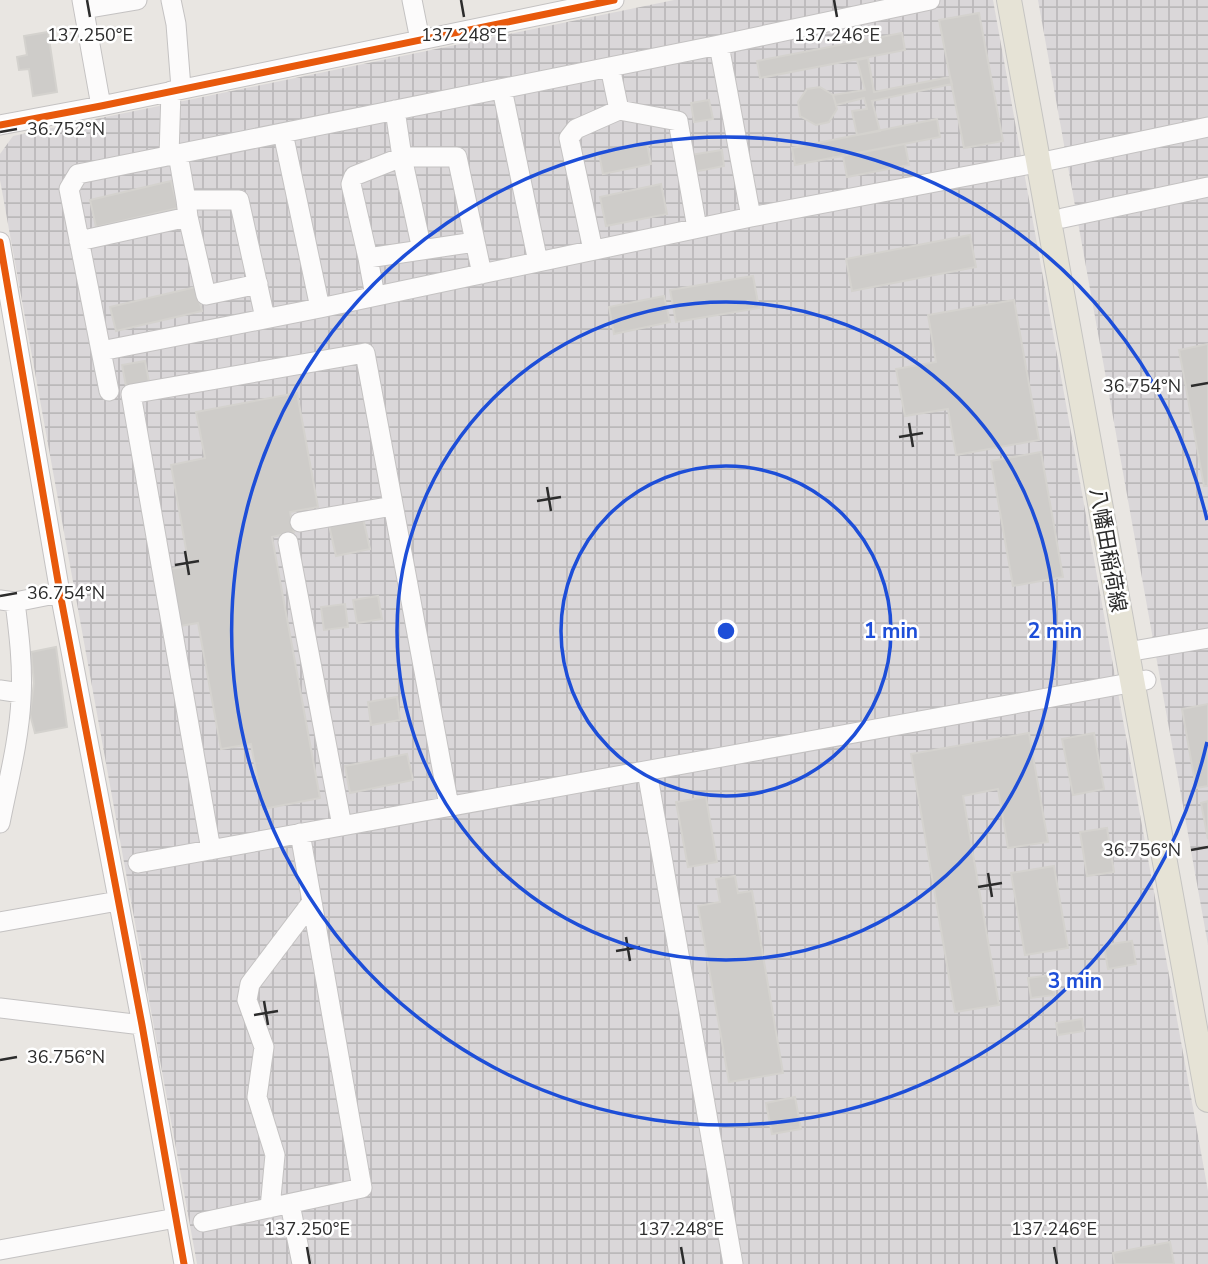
<svg xmlns="http://www.w3.org/2000/svg" width="1208" height="1264" font-family="'Nunito Sans','Noto Sans JP',sans-serif">
<style>
.industrial{fill:url(#industrial-grid)}
.building{fill:#ceccc9;stroke:#d4d2ce;stroke-width:2}
.lines{fill:none;stroke-linecap:round;stroke-linejoin:round}
.minor-casing{stroke:#c4c2c2;stroke-width:21}
.major-casing{stroke:#c5c4c2;stroke-width:26}
.minor{stroke:#fcfbfb;stroke-width:19}
.major{stroke:#e6e3d6;stroke-width:24}
.cycleway-casing{stroke:#fff;stroke-width:11}
.cycleway{stroke:#e8590c;stroke-width:7}
.ticks{fill:none;stroke:#2c2c2c;stroke-width:2.5}
.ring{fill:none;stroke:#1d4ed8;stroke-width:3.5}
.labels{text-anchor:middle;stroke-width:5;stroke-linejoin:round;paint-order:stroke}
.street-label{font-size:21px;fill:#2c2c2c;stroke:#fff}
.ticks-label{font-size:18px;text-anchor:middle;fill:#2c2c2c;stroke:#fff;stroke-width:5;stroke-linejoin:round;paint-order:stroke}
.centre{fill:#1d4ed8;stroke:#fff;stroke-width:3.5}
.ring-label{font-size:21px;text-anchor:middle;font-weight:bold;fill:#1d4ed8;stroke:#fff;stroke-width:5;stroke-linejoin:round;paint-order:stroke}
</style>
<defs>
<pattern id="industrial-grid" width="8" height="8" patternUnits="userSpaceOnUse" patternTransform="scale(1.75)"><rect width="8" height="8" fill="#dad7d9"/><path d="M0 4h8M4 0v8" fill="none" stroke="#bbb9ba"/></pattern>
</defs>
<rect width="100%" height="100%" fill="#e9e6e2"/>
<path class="industrial" d="M 674,0 L 993,0 L 1208,1191 L 1208,1264 L 197,1264 L 0,180 L 0,154 L 13,136 Z
M 1038,0 L 1208,0 L 1208,945 Z"/>
<path class="building" d="M 979,13 L 1003,141 L 964,148 L 939,20 Z
M 48,32 L 57,92 L 33,96 L 29,69 L 19,70 L 17,57 L 27,55 L 24,36 Z
M 902,33 L 905,50 L 760,78 L 757,61 Z
M 868,58 L 874,92 L 950,77 L 952,84 L 872,101 L 880,131 L 857,135 L 852,111 L 867,109 L 864,98 L 836,105 L 833,95 L 865,90 L 857,60 Z
M 820,87 L 833,95 L 837,109 L 829,122 L 816,125 L 800,116 L 798,102 L 807,89 Z
M 709,100 L 713,119 L 694,122 L 691,103 Z
M 937,119 L 940,137 L 795,165 L 792,148 Z
M 647,144 L 651,164 L 603,174 L 599,154 Z
M 905,144 L 909,165 L 847,177 L 843,156 Z
M 722,150 L 724,166 L 693,172 L 690,155 Z
M 171,181 L 178,208 L 96,227 L 90,200 Z
M 661,184 L 667,214 L 606,226 L 600,197 Z
M 970,235 L 976,267 L 852,291 L 846,259 Z
M 753,276 L 759,308 L 676,322 L 670,290 Z
M 196,287 L 202,311 L 116,331 L 110,307 Z
M 664,296 L 670,322 L 614,334 L 609,307 Z
M 1014,300 L 1039,440 L 956,455 L 948,409 L 905,416 L 896,369 L 936,362 L 928,315 Z
M 1208,344 L 1208,486 L 1204,486 L 1179,350 Z
M 145,361 L 149,382 L 126,386 L 122,365 Z
M 297,393 L 318,507 L 290,512 L 294,532 L 272,537 L 320,798 L 263,809 L 251,744 L 221,749 L 198,623 L 180,626 L 170,569 L 189,566 L 171,465 L 205,458 L 196,412 Z
M 1041,452 L 1063,577 L 1013,586 L 991,461 Z
M 363,518 L 370,549 L 336,556 L 329,525 Z
M 378,596 L 382,619 L 357,623 L 353,600 Z
M 345,604 L 348,627 L 324,630 L 321,607 Z
M 56,647 L 67,727 L 35,733 L 30,714 L 34,683 L 31,652 Z
M 397,697 L 400,720 L 371,725 L 368,702 Z
M 1208,704 L 1208,786 L 1196,788 L 1182,709 Z
M 1029,733 L 1048,842 L 1008,848 L 998,789 L 963,796 L 999,1005 L 955,1012 L 911,754 Z
M 1094,733 L 1104,789 L 1073,795 L 1062,739 Z
M 407,754 L 413,780 L 350,793 L 345,766 Z
M 706,797 L 717,862 L 688,867 L 676,802 Z
M 1208,801 L 1208,839 L 1201,803 Z
M 1107,828 L 1114,872 L 1087,876 L 1080,832 Z
M 1054,866 L 1068,948 L 1025,955 L 1011,873 Z
M 735,876 L 738,893 L 752,891 L 783,1073 L 729,1082 L 698,906 L 720,902 L 716,879 Z
M 1132,941 L 1136,964 L 1108,969 L 1104,945 Z
M 1051,975 L 1054,995 L 1031,998 L 1028,978 Z
M 1082,1019 L 1084,1031 L 1058,1035 L 1056,1023 Z
M 795,1097 L 801,1129 L 772,1134 L 766,1103 Z
M 1170,1242 L 1174,1264 L 1115,1264 L 1113,1253 Z"/>
<g class="lines">
<g class="minor-casing">
<path id="minor" d="M 82,0 L 101,106
M 171,0 L 176,24 L 181,88
M 412,0 L 420,40
M 84,9 L 137,0
M 719,45 L 751,217
M 610,67 L 619,110 L 678,121 L 697,228
M 502,89 L 538,262
M 395,110 L 402,157 L 457,157 L 482,274
M 0,125 L 101,106 L 614,0
M 283,133 L 320,308 L 751,217 L 1052,160 L 1208,127
M 178,154 L 186,200 L 239,200 L 265,318
M 169,156 L 171,91
M 186,200 L 188,217 L 206,295 L 258,284
M 1063,218 L 1208,187
M 79,241 L 188,217
M 0,242 L 60,593 L 142,1025 L 184,1264
M 593,250 L 569,138 L 576,129 L 619,110
M 368,258 L 351,184 L 354,176 L 402,157 L 422,250
M 375,296 L 368,258 L 475,242
M 101,351 L 69,189 L 78,174 L 719,45 L 930,0
M 109,391 L 101,351 L 320,308
M 300,522 L 393,506
M 288,542 L 342,826
M 0,600 L 15,602 L 60,593
M 1127,652 L 1208,638
M 0,690 L 21,693
M 647,771 L 733,1264
M 0,823 C 8,782 19,741 21,699 C 23,666 19,634 15,602
M 211,850 L 131,394 L 365,353 L 449,806
M 138,863 L 1146,680
M 0,922 L 118,901
M 0,1008 L 142,1025
M 290,1204 L 302,1264
M 270,1208 L 275,1155 L 257,1097 L 264,1047 L 247,1000 L 250,984 L 312,902
M 203,1222 L 362,1188 L 300,833
M 0,1250 L 176,1218"/>
</g>
<g class="major-casing">
<path id="major" d="M 1009,0 L 1208,1100"/>
</g>
<use href="#minor" class="minor"/>
<use href="#major" class="major"/>
<g class="cycleway-casing">
<path id="cycleway" d="M 0,125 L 101,106 L 614,0
M 0,242 L 60,593 L 142,1025 L 184,1264"/>
</g>
<use href="#cycleway" class="cycleway"/>
</g>
<path class="ticks" d="M 87,0 L 90,17M 461,0 L 464,17M 834,0 L 837,17M 0,132 L 17,129M 1191,386 L 1208,383M 909,423 L 913,447M 899,437 L 923,433M 547,487 L 551,511M 537,501 L 561,497M 185,551 L 189,575M 175,565 L 199,561M 0,596 L 17,593M 1191,850 L 1208,847M 988,873 L 992,897M 978,887 L 1002,883M 626,937 L 630,961M 616,951 L 640,947M 264,1001 L 268,1025M 254,1015 L 278,1011M 0,1060 L 17,1057M 307,1247 L 310,1264M 681,1247 L 684,1264M 1054,1247 L 1057,1264"/>
<g class="ring">
<circle cx="726" cy="631" r="165"/>
<circle cx="726" cy="631" r="329"/>
<path d="M1207 742A494 494 0 1 1 1207 520"/>
</g>
<g class="labels">
<g class="street-label">
<text transform="translate(1108 550) rotate(80)" y="7">八幡田稲荷線</text>
</g>
</g>
<g class="ticks-label">
<text x="90" y="41">137.250°E</text>
<text x="464" y="41">137.248°E</text>
<text x="837" y="41">137.246°E</text>
<text x="66" y="135">36.752°N</text>
<text x="1142" y="392">36.754°N</text>
<text x="66" y="599">36.754°N</text>
<text x="1142" y="856">36.756°N</text>
<text x="66" y="1063">36.756°N</text>
<text x="307" y="1235">137.250°E</text>
<text x="681" y="1235">137.248°E</text>
<text x="1054" y="1235">137.246°E</text>
</g>
<circle cx="726" cy="631" r="10" class="centre"/>
<g class="ring-label">
<text x="891" y="638">1 min</text>
<text x="1055" y="638">2 min</text>
<text x="1075" y="988">3 min</text>
</g>
</svg>
